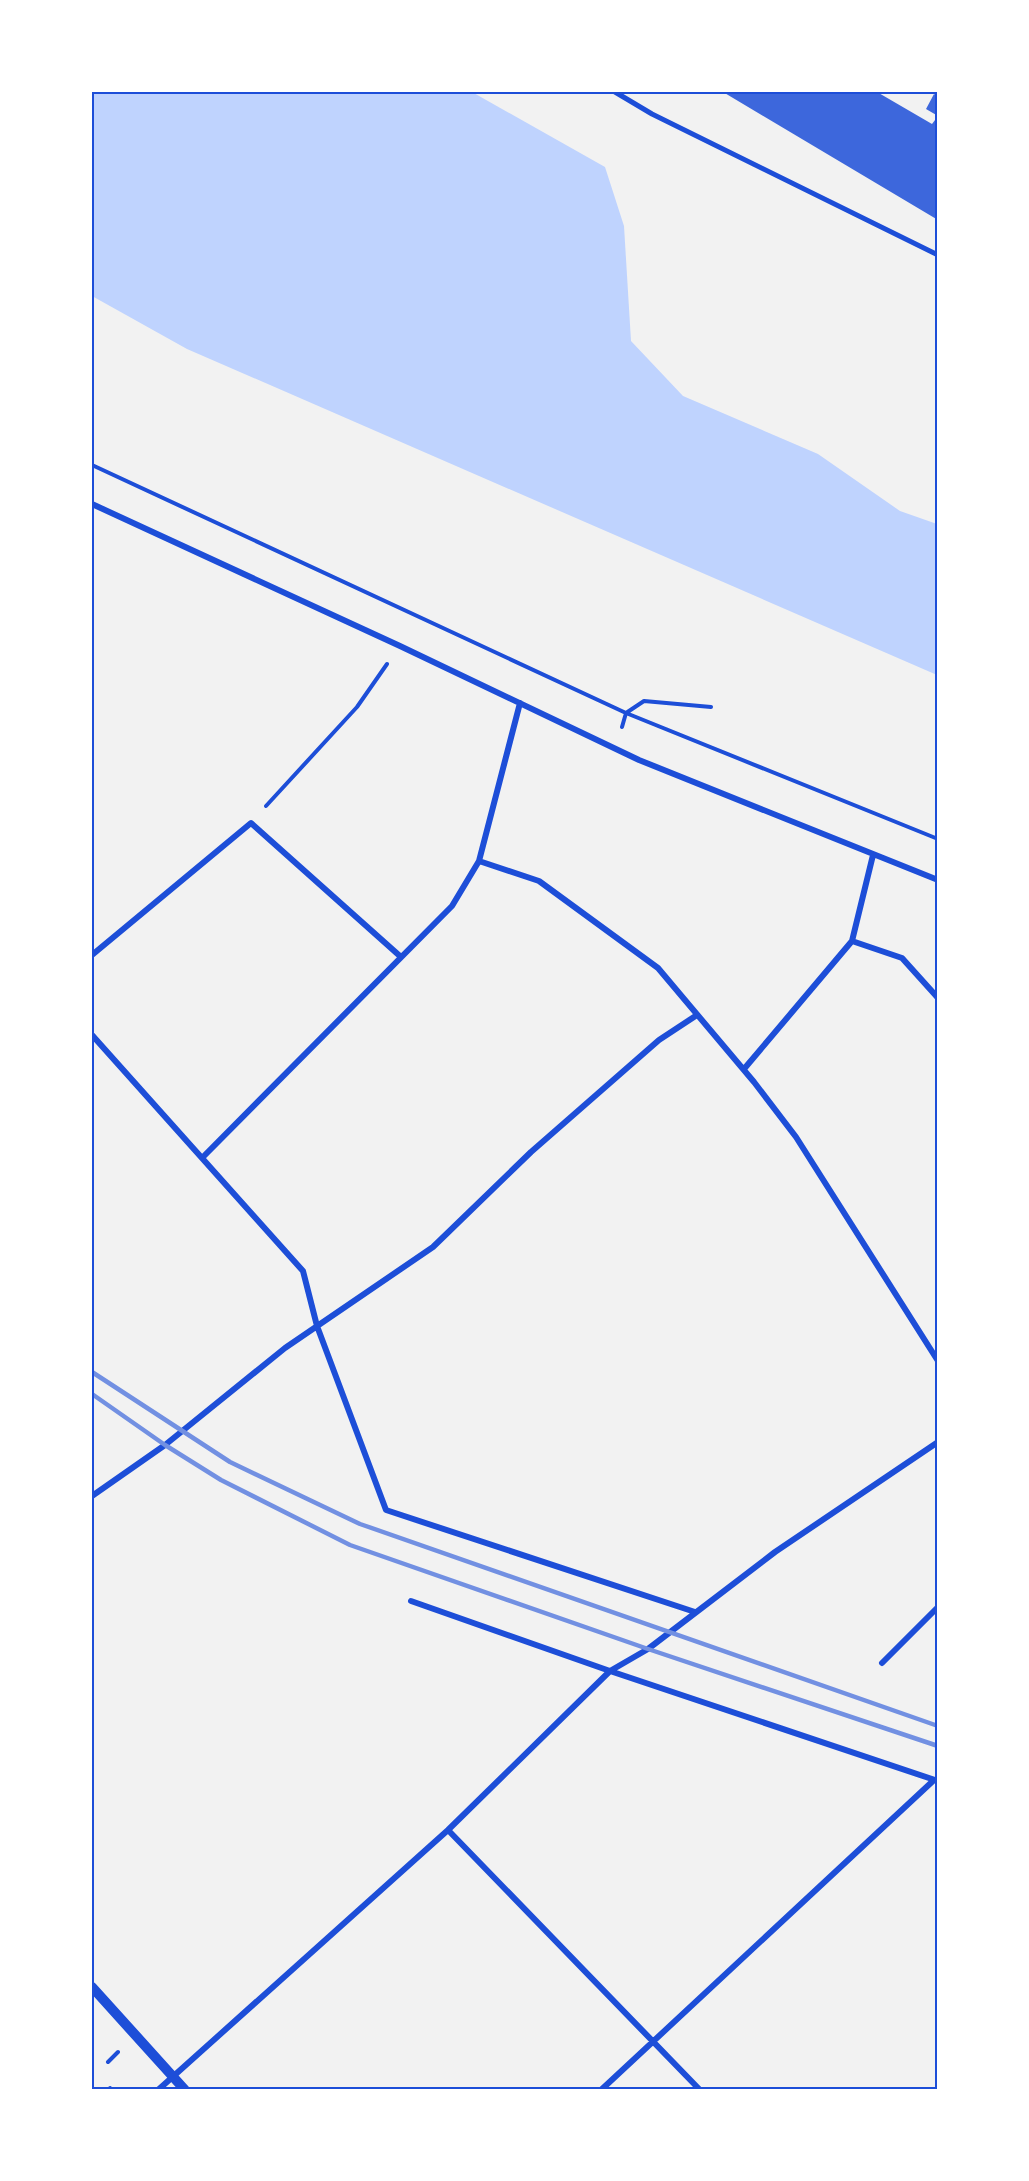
<svg xmlns="http://www.w3.org/2000/svg" width="1029" height="2181" font-family="Ubuntu,sans-serif">
<style>
.water{fill:#bfd3fe}
.building{fill:#3d67dc}
.lines{fill:none;stroke-linecap:round;stroke-linejoin:round}
.path{stroke:#1d4ed8;stroke-width:4}
.pedestrian{stroke:#1d4ed8;stroke-width:5}
.minor{stroke:#1d4ed8;stroke-width:6}
.tertiary{stroke:#1d4ed8;stroke-width:10}
.rail{stroke:#7290e2;stroke-width:4.5}
.neatline{fill:none;stroke:#1d4ed8;stroke-width:2}
</style>
<rect width="100%" height="100%" fill="#f2f2f2"/>
<path class="water" d="M 92,92 L 472,92 L 605,167 L 624,226 L 631,341 L 683,396 L 818,454 L 900,511 L 937,524 L 937,675 L 187,349 L 92,296 Z"/>
<path class="building" d="M 723,92 L 877,92 L 932,124 L 938,116 L 938,220 Z
M 934,94 L 938,96 L 938,116 L 926,109 Z"/>
<g class="lines">
<path class="path" d="M 92,465 L 626,713 L 938,839
M 622,727 L 626,713 L 644,701 L 711,707
M 266,806 L 357,707 L 387,664
M 108,2062 L 118,2052
M 110,2088 L 111,2090"/>
<path class="pedestrian" d="M 615,92 L 652,114 L 938,255"/>
<path class="minor" d="M 92,504 L 400,646 L 639,760 L 938,880
M 479,861 L 520,703
M 852,941 L 902,958 L 938,998
M 92,955 L 251,823 L 401,957
M 92,1035 L 303,1271 L 317,1326 L 386,1510 L 695,1612
M 744,1069 L 852,941 L 873,855
M 202,1158 L 452,906 L 479,861 L 539,881 L 658,968 L 754,1082 L 796,1137 L 938,1361
M 92,1496 L 165,1445 L 285,1348 L 433,1247 L 531,1152 L 659,1040 L 697,1015
M 411,1601 L 610,1671 L 938,1781
M 882,1663 L 938,1607
M 448,1830 L 700,2090
M 158,2090 L 448,1830 L 610,1671 L 648,1649 L 775,1552 L 938,1442
M 601,2090 L 934,1780"/>
<path class="tertiary" d="M 92,1987 L 185,2090"/>
<path class="rail" d="M 92,1372 L 230,1462 L 360,1524 L 938,1726
M 92,1394 L 165,1445 L 221,1480 L 350,1545 L 648,1649 L 938,1746"/>
</g>
<rect width="1029" height="2181" fill="none" stroke="#ffffff" stroke-width="186"/>
<rect x="93" y="93" width="843" height="1995" class="neatline"/>
</svg>
